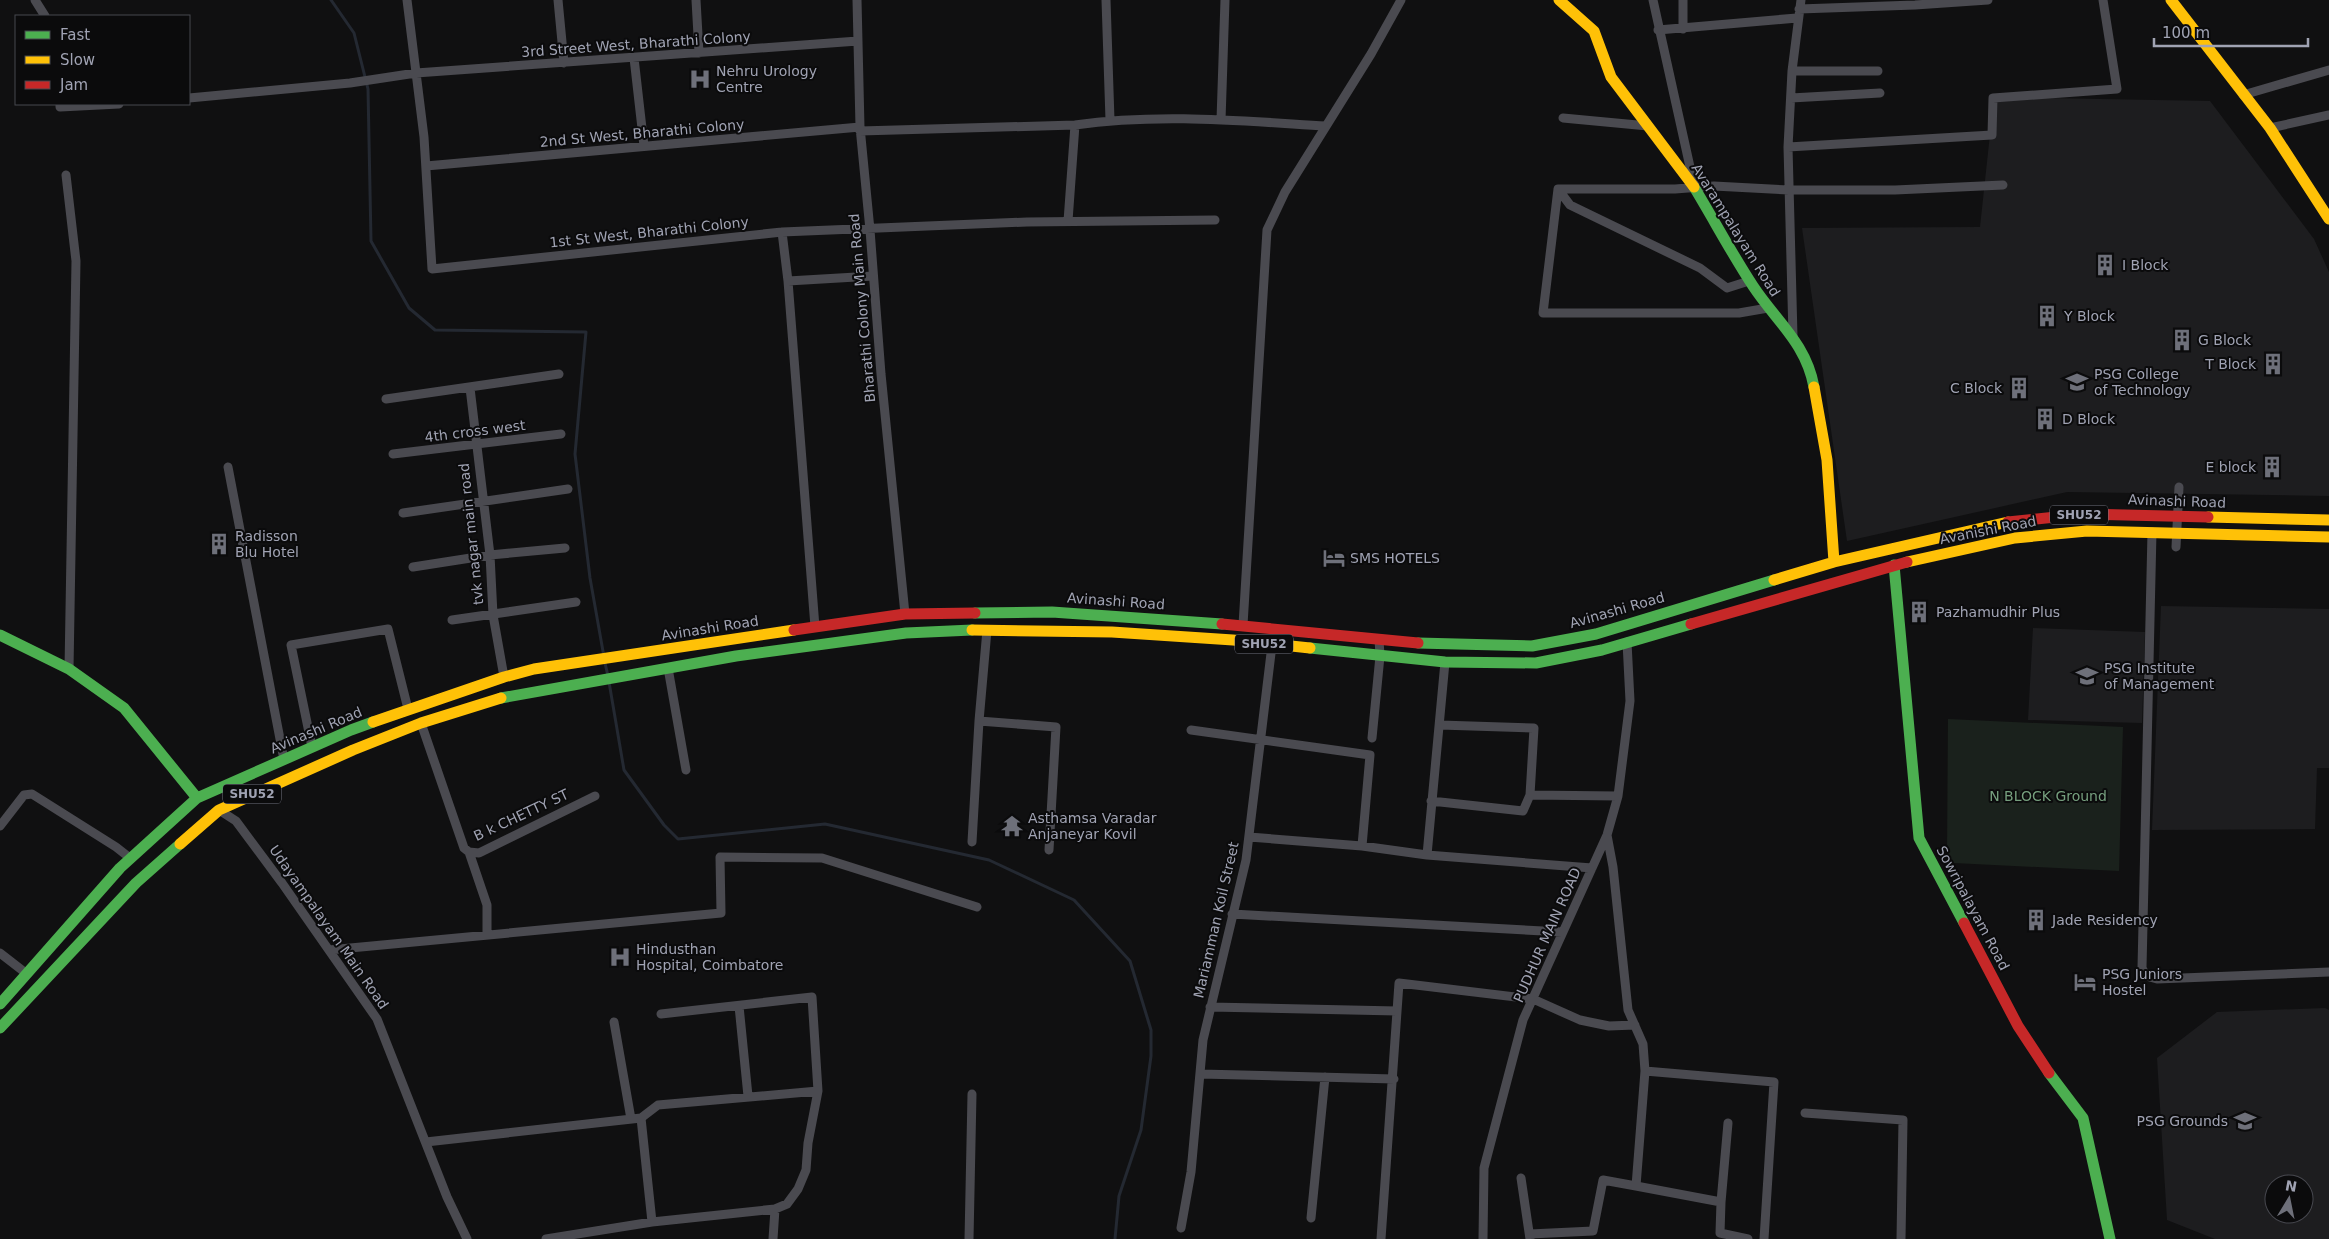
<svg xmlns="http://www.w3.org/2000/svg" width="2329" height="1239" font-family="'DejaVu Sans',sans-serif">
<style>
.built{fill:#1d1d1f;fill-rule:evenodd}
.green{fill:#1a211c}
.lines{fill:none;stroke-linecap:round;stroke-linejoin:round}
.stream{stroke:#242932;stroke-width:3}
.street{stroke:#4a4a50;stroke-width:9}
.fast{stroke:#4caf50;stroke-width:11}
.slow{stroke:#ffc107;stroke-width:11}
.jam{stroke:#c62828;stroke-width:11}
.labels{text-anchor:middle;stroke-width:4;stroke-linejoin:round;paint-order:stroke}
.shield{fill:#0b0b0c;stroke:#737581;stroke-width:1}
.shield-label{font-size:12px;font-weight:bold;fill:#a0a3b3}
.street-label{font-size:14px;fill:#a0a3b3;stroke:#0b0b0c}
.poi-label{font-size:14px;fill:#a0a3b3;stroke:#0b0b0c;text-anchor:start}
.park-label{font-size:14px;fill:#769f7e;stroke:#0b0b0c}
</style>
<rect width="100%" height="100%" fill="#101011"/>
<path class="built" d="M 1994,97 L 2210,101 L 2314,239 L 2329,272 L 2329,496 L 2067,492 L 1847,541 L 1802,228 L 1980,227 Z
M 2161,606 L 2329,609 L 2329,768 L 2317,768 L 2315,829 L 2152,830 Z
M 2033,628 L 2145,632 L 2142,723 L 2028,720 Z
M 2325,1008 L 2329,1010 L 2329,1239 L 2215,1239 L 2167,1220 L 2157,1058 L 2217,1012 ZM 2274,1184 L 2304,1184 L 2304,1214 L 2274,1214 Z"/>
<path class="green" d="M 1948,719 L 2123,727 L 2119,871 L 1954,863 L 1947,858 Z"/>
<g class="lines">
<path class="stream" d="M 331,0 L 354,33 L 368,89 L 371,241 L 409,308 L 435,330 L 586,332 L 575,454 L 590,578 L 604,657
M 605,663 L 608,676
M 609,682 L 624,770 L 664,825 L 678,839 L 825,824 L 989,860 L 1074,900 L 1130,961 L 1151,1030 L 1151,1056 L 1141,1130 L 1119,1196 L 1115,1239"/>
<path class="street" d="M 35,0 L 45,16
M 407,0 L 424,137 L 432,269 L 782,232 L 1027,222 L 1215,220
M 558,0 L 564,63
M 696,0 L 699,53
M 857,0 L 860,127 L 870,230 L 881,374 L 905,614
M 1106,0 L 1110,120
M 1653,0 L 1694,185
M 1683,0 L 1683,29
M 1799,9 L 1915,5 L 1988,0
M 1658,30 L 1797,18
M 634,58 L 644,146
M 1792,71 L 1878,71
M 2243,95 L 2329,70
M 189,98 L 350,83 L 416,73 L 858,41
M 1791,98 L 1880,93
M 60,104 L 60,107 L 119,104
M 1563,118 L 1648,126
M 1221,120 L 1225,0
M 2270,128 L 2329,115
M 860,131 L 1075,125 C 1159,113 1242,121 1326,126
M 1788,147 L 1992,135 L 1993,98 L 2117,89 L 2103,0
M 426,166 L 860,127
M 66,175 L 76,261 L 69,669
M 1558,189 L 1570,205 L 1700,268 L 1727,288 L 1749,281
M 1068,221 L 1075,125
M 782,232 L 788,281 L 815,627
M 788,281 L 873,276
M 1768,308 L 1739,313 L 1543,313 L 1558,189 L 1675,189 L 1714,186 L 1789,190 L 1895,190 L 2003,185
M 1793,336 L 1788,147 L 1792,71 L 1801,0
M 470,388 L 490,555 L 493,615 L 504,677
M 386,399 L 559,374
M 393,454 L 561,434
M 228,467 L 284,760
M 403,513 L 568,489
M 2152,532 L 2142,968 L 2146,976 L 2157,979 L 2329,972
M 2176,547 L 2179,487
M 413,567 L 490,555 L 565,548
M 452,620 L 576,602
M 1243,625 L 1267,230 L 1285,192 L 1371,54 L 1401,0
M 668,668 L 686,770
M 979,721 L 1056,727 L 1049,850
M 421,723 L 464,848 L 469,852 L 479,853 L 595,796
M 1440,725 L 1534,728 L 1530,795
M 1191,730 L 1370,755 L 1362,846
M 1372,738 L 1380,656 L 1379,639
M 312,747 L 291,645 L 388,629 L 408,709
M 1431,801 L 1523,811 L 1530,795 L 1618,796
M 219,810 L 236,821 L 282,883 L 377,1019 L 447,1197 L 467,1239
M 0,826 L 24,795 L 32,794 L 116,847 L 130,858
M 1607,835 L 1613,867 L 1628,1010 L 1643,1044 L 1645,1071 L 1636,1186 L 1721,1202 L 1720,1233 L 1748,1239
M 1249,837 L 1362,846 L 1427,855 L 1592,868
M 972,842 L 979,721 L 987,630
M 469,852 L 487,905 L 487,935
M 1427,855 L 1445,662
M 1232,914 L 1562,932
M 329,950 L 721,913 L 720,857 L 822,858 L 977,907
M 0,953 L 27,974
M 739,1006 L 748,1096
M 1210,1007 L 1397,1011
M 614,1022 L 631,1119
M 1645,1071 L 1774,1082 L 1764,1239
M 1201,1074 L 1394,1079
M 1805,1113 L 1903,1120 L 1901,1239
M 426,1142 L 641,1118 L 658,1105 L 818,1091
M 1521,1178 L 1530,1239
M 1721,1202 L 1728,1123
M 1311,1218 L 1325,1077
M 652,1222 L 775,1209 L 787,1204 L 798,1189 L 806,1170 L 808,1143 L 818,1091 L 812,997 L 661,1014
M 1181,1228 L 1191,1172 L 1203,1040 L 1246,860 L 1272,645
M 1530,1234 L 1593,1231 L 1603,1180 L 1636,1186
M 546,1239 L 652,1222 L 641,1118
M 773,1239 L 775,1209
M 969,1239 L 972,1094
M 1381,1239 L 1399,983 L 1533,999 L 1580,1020 L 1609,1026 L 1635,1025
M 1483,1239 L 1484,1168 L 1523,1020 L 1607,835 L 1618,796 L 1630,701 L 1627,642"/>
<path class="fast" d="M 1694,187 C 1714,220 1732,254 1753,286 C 1776,321 1806,343 1814,387
M 1894,565 L 1919,838 L 1964,923
M 975,613 L 1052,612 L 1222,624
M 0,635 L 69,669 L 124,708 L 197,798
M 1418,643 L 1532,646 L 1596,634 L 1774,580
M 1310,648 L 1445,662 L 1536,663 L 1602,650 L 1691,624
M 501,698 L 736,656 L 906,633 L 972,630
M 0,1004 L 120,868 L 197,798 L 351,730 L 373,722
M 0,1028 L 136,883 L 180,844
M 2049,1073 L 2083,1118 L 2110,1239"/>
<path class="slow" d="M 1559,0 L 1594,31 L 1611,77 L 1694,187
M 2171,0 L 2270,128 L 2329,219
M 1814,387 L 1827,460 L 1834,562
M 2208,517 L 2329,520
M 1907,562 L 2015,538 L 2087,531 L 2329,537
M 1774,580 L 1834,562 L 2008,522
M 972,630 L 1112,632 L 1233,640 L 1310,648
M 373,722 L 504,677 L 534,669 L 794,630
M 180,844 L 219,810 L 353,750 L 421,723 L 501,698"/>
<path class="jam" d="M 2008,522 L 2084,514 L 2208,517
M 1222,624 L 1418,643
M 1691,624 L 1907,562
M 794,630 L 905,614 L 975,613
M 1964,923 L 2018,1026 L 2049,1073"/>
</g>
<defs>
<g id="hospital-bare" transform="scale(1.725)"><path d="M-5-5h3v3.5h4V-5h3V5h-3V1.5h-4V5h-3Z" fill="#6e707a" stroke="#0b0b0c" stroke-width="2.5" paint-order="stroke"/></g>
<g id="building-bare" transform="scale(1.725)"><path d="M-4-6H4V6H1V3H-1V6H-4ZM-2.5-4.3h1.7v1.8h-1.7ZM.8-4.3h1.7v1.8H.8ZM-2.5-1h1.7V.8h-1.7ZM.8-1h1.7V.8H.8Z" fill="#6e707a" stroke="#0b0b0c" stroke-width="2.5" paint-order="stroke"/></g>
<g id="university-bare" transform="scale(1.725)"><path d="M0-5L7-2L0 1L-7-2ZM-4 1L0 2.5L4 1V4Q0 6-4 4Z" fill="#6e707a" stroke="#0b0b0c" stroke-width="2.5" paint-order="stroke"/></g>
<g id="hotel-bare" transform="scale(1.725)"><path d="M-6-4.5h1.5V1H6V5H4.5V3h-9V5H-6ZM-4 0a1.8 1.8 0 1 1 3.6 0ZM.5 0V-2.5h3Q6-2.5 6 0Z" fill="#6e707a" stroke="#0b0b0c" stroke-width="2.5" paint-order="stroke"/></g>
<g id="temple-bare" transform="scale(1.725)"><path d="M0-6L5-2H3V0L6.5 2.5H4V6H1.5V3h-3V6H-4V2.5H-6.5L-3 0V-2H-5Z" fill="#6e707a" stroke="#0b0b0c" stroke-width="2.5" paint-order="stroke"/></g>
</defs>
<g fill-rule="evenodd">
<use href="#hospital-bare" x="700" y="79"/>
<use href="#building-bare" x="2105" y="265"/>
<use href="#building-bare" x="2047" y="316"/>
<use href="#building-bare" x="2182" y="340"/>
<use href="#building-bare" x="2273" y="364"/>
<use href="#university-bare" x="2077" y="382"/>
<use href="#building-bare" x="2019" y="388"/>
<use href="#building-bare" x="2045" y="419"/>
<use href="#building-bare" x="2272" y="467"/>
<use href="#building-bare" x="219" y="544"/>
<use href="#hotel-bare" x="1334" y="558"/>
<use href="#building-bare" x="1919" y="612"/>
<use href="#university-bare" x="2087" y="676"/>
<use href="#temple-bare" x="1012" y="826"/>
<use href="#building-bare" x="2036" y="920"/>
<use href="#hospital-bare" x="620" y="957"/>
<use href="#hotel-bare" x="2085" y="982"/>
<use href="#university-bare" x="2245" y="1121"/>
</g>
<g class="labels">
<g class="shield">
<rect x="2050" y="505.5" width="58" height="19" rx="4"/>
<rect x="1235" y="634.5" width="58" height="19" rx="4"/>
<rect x="223" y="784.5" width="58" height="19" rx="4"/>
</g>
<g class="shield-label">
<text x="2079" y="519">SHU52</text>
<text x="1264" y="648">SHU52</text>
<text x="252" y="798">SHU52</text>
</g>
<g class="street-label">
<text transform="translate(636 44) rotate(-4)" y="5">3rd Street West, Bharathi Colony</text>
<text transform="translate(642 133) rotate(-5)" y="5">2nd St West, Bharathi Colony</text>
<text transform="translate(1736 230) rotate(58)" y="5">Avarampalayam Road</text>
<text transform="translate(649 232) rotate(-6)" y="5">1st St West, Bharathi Colony</text>
<text transform="translate(862 308) rotate(-95)" y="5">Bharathi Colony Main Road</text>
<text transform="translate(475 431) rotate(-7)" y="5">4th cross west</text>
<text transform="translate(2177 501) rotate(2)" y="5">Avinashi Road</text>
<text transform="translate(1988 530) rotate(-11)" y="5">Avanishi Road</text>
<text transform="translate(471 534) rotate(-96)" y="5">tvk nagar main road</text>
<text transform="translate(1116 601) rotate(4)" y="5">Avinashi Road</text>
<text transform="translate(1617 610) rotate(-16)" y="5">Avinashi Road</text>
<text transform="translate(710 628) rotate(-9)" y="5">Avinashi Road</text>
<text transform="translate(316 730) rotate(-23)" y="5">Avinashi Road</text>
<text transform="translate(521 815) rotate(-25)" y="5">B k CHETTY ST</text>
<text transform="translate(1973 908) rotate(62)" y="5">Sowripalayam Road</text>
<text transform="translate(1216 920) rotate(-77)" y="5">Mariamman Koil Street</text>
<text transform="translate(329 927) rotate(55)" y="5">Udayampalayam Main Road</text>
<text transform="translate(1547 935) rotate(-66)" y="5">PUDHUR MAIN ROAD</text>
</g>
<g class="poi-label">
<text x="716" y="76">Nehru Urology<tspan x="716" dy="16">Centre</tspan></text>
<text x="2122" y="270">I Block</text>
<text x="2064" y="321">Y Block</text>
<text x="2198" y="345">G Block</text>
<text x="2256" y="369" text-anchor="end">T Block</text>
<text x="2094" y="379">PSG College<tspan x="2094" dy="16">of Technology</tspan></text>
<text x="2002" y="393" text-anchor="end">C Block</text>
<text x="2062" y="424">D Block</text>
<text x="2256" y="472" text-anchor="end">E block</text>
<text x="235" y="541">Radisson<tspan x="235" dy="16">Blu Hotel</tspan></text>
<text x="1350" y="563">SMS HOTELS</text>
<text x="1936" y="617">Pazhamudhir Plus</text>
<text x="2104" y="673">PSG Institute<tspan x="2104" dy="16">of Management</tspan></text>
<text x="1028" y="823">Asthamsa Varadar<tspan x="1028" dy="16">Anjaneyar Kovil</tspan></text>
<text x="2052" y="925">Jade Residency</text>
<text x="636" y="954">Hindusthan<tspan x="636" dy="16">Hospital, Coimbatore</tspan></text>
<text x="2102" y="979">PSG Juniors<tspan x="2102" dy="16">Hostel</tspan></text>
<text x="2228" y="1126" text-anchor="end">PSG Grounds</text>
</g>
<g class="park-label">
<text x="2048" y="801">N BLOCK Ground</text>
</g>
</g>
<rect x="15" y="15" width="175" height="90" fill="#0b0b0c" stroke="#47484f"/>
<rect x="25" y="31" width="25" height="8" fill="#4caf50" stroke="#47484f"/>
<text x="60" y="40" font-size="15" fill="#a0a3b3">Fast</text>
<rect x="25" y="56" width="25" height="8" fill="#ffc107" stroke="#47484f"/>
<text x="60" y="65" font-size="15" fill="#a0a3b3">Slow</text>
<rect x="25" y="81" width="25" height="8" fill="#c62828" stroke="#47484f"/>
<text x="60" y="90" font-size="15" fill="#a0a3b3">Jam</text>
<g transform="translate(2289 1199) rotate(10)"><circle r="24" fill="#0b0b0c" stroke="#47484f"/>
<path d="M0-4L9 19L0 12L-9 19Z" fill="#6e707a"/>
<text y="-8" font-size="14" font-weight="bold" text-anchor="middle" fill="#a0a3b3">N</text>
</g>
<path d="M2154 38v8h154v-8" fill="none" stroke="#a0a3b3" stroke-width="2.5"/>
<text x="2162" y="38" font-size="15" fill="#a0a3b3" stroke="#0b0b0c" stroke-width="4" paint-order="stroke">100 m</text>
</svg>
